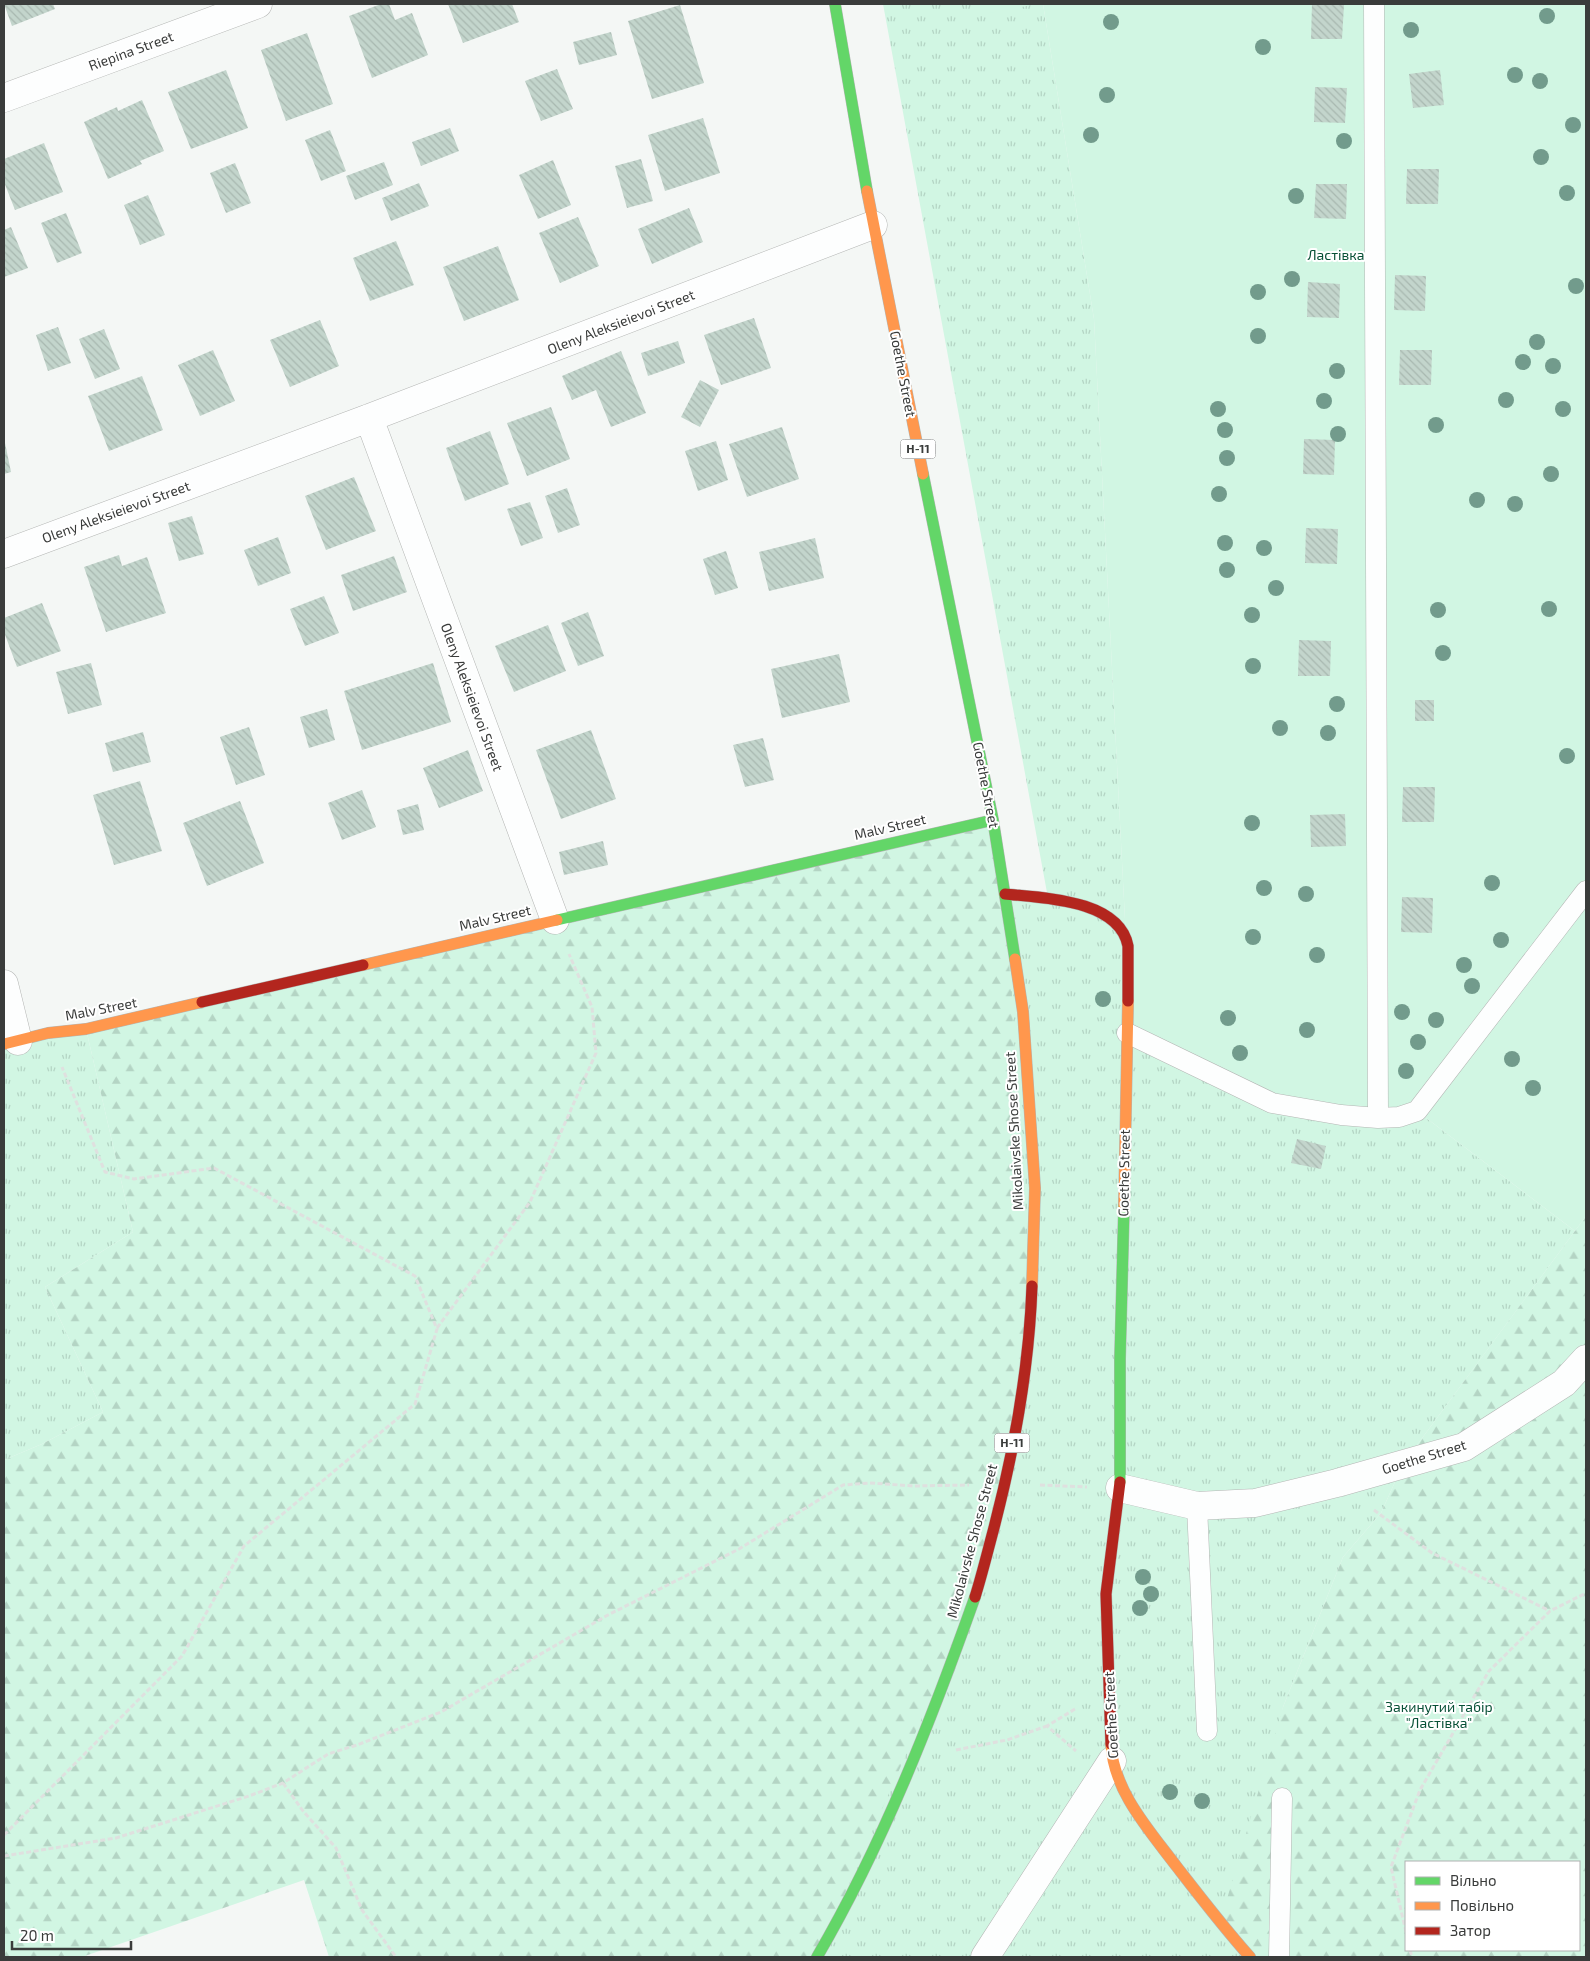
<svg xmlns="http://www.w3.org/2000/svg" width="1590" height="1961" font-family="'Exo 2',sans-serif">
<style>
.grass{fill:url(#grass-tufts)}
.forest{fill:url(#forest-firs);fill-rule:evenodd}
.green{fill:#d1f6e3}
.building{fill:url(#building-back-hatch)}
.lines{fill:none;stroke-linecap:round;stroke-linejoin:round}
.lane-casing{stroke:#b4b6b4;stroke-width:21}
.street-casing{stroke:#b4b6b4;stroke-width:29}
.fast-casing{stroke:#b4b6b4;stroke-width:12}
.slow-casing{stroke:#b4b6b4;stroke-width:12}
.jam-casing{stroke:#b4b6b4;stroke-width:12}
.path{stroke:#dfe0df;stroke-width:3;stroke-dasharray:5 2.5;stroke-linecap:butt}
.lane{stroke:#fdfefe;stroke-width:20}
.street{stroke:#fdfefe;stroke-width:28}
.fast{stroke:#63d668;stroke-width:11}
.slow{stroke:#ff974d;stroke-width:11}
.jam{stroke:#b3261e;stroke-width:11}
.tree{fill:#729b8c}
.labels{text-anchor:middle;stroke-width:4;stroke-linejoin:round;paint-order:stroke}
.shield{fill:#fff;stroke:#757676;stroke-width:1}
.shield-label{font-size:12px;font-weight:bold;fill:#3a3c3b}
.street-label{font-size:14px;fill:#3a3c3b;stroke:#fff}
.park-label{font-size:14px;fill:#075036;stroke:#fff}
</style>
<defs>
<pattern id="grass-tufts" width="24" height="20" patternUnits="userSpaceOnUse" patternTransform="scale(1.25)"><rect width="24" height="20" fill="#d1f6e3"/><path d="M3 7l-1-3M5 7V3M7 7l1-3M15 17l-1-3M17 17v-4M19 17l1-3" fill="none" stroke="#b4d4c4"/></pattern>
<pattern id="forest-firs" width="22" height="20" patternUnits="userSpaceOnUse" patternTransform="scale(1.25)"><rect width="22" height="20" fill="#d1f6e3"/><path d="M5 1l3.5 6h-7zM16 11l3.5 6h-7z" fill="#b4d4c4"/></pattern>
<pattern id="building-back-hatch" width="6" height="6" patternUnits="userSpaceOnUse" patternTransform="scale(1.25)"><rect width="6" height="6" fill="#c3d5cc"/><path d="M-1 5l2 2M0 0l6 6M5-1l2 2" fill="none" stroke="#a8b8b0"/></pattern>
</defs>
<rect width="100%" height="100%" fill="#f4f7f5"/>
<path class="grass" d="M 883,4 L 1043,4 L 1094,319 L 1126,939 L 1417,1111 L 1575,1231 L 1403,1464 L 1381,1513 L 1343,1557 L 1283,1707 L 1250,1957 L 817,1957 L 1005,894 L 1048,898 Z
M 86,1029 L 133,1232 L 45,1287 L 103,1412 L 42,1444 L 4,1460 L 4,1044 Z"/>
<path class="forest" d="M 993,820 L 1005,894 L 1031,1319 L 976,1595 L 817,1957 L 329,1957 L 304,1880 L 82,1957 L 4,1957 L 4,1460 L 42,1444 L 103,1412 L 45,1287 L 133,1232 L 86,1029 Z
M 1586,1216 L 1586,1957 L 1250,1957 L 1220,1923 L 1283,1707 L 1343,1557 L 1381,1513 L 1403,1464 ZM 1406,1862 L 1579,1862 L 1579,1950 L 1406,1950 Z"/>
<path class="green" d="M 977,4 L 1037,4 L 979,15 Z
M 1043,4 L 1586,4 L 1586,1216 L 1575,1231 L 1417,1111 L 1272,1103 L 1127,1033 L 1126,939 L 1094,319 Z"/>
<path class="building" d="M 4,4 L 53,4 L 55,9 L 12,26 Z
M 381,4 L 389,4 L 395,20 L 412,13 L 428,55 L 372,78 L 349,16 Z
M 448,4 L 512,4 L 519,22 L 463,43 Z
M 1312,4 L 1344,5 L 1342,39 L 1311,39 Z
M 680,5 L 704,83 L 652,99 L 628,21 Z
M 611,32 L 617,55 L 579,65 L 573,42 Z
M 307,33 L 333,104 L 286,121 L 261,50 Z
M 557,69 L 573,109 L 541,121 L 525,81 Z
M 226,70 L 248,128 L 191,149 L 168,92 Z
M 1440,70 L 1444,105 L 1413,108 L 1409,74 Z
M 1315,87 L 1347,88 L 1345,123 L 1314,122 Z
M 142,100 L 164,151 L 140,161 L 142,164 L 108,179 L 84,122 L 117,107 L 118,111 Z
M 703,118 L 720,173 L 665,191 L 648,135 Z
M 450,128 L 459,151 L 421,166 L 412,142 Z
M 330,130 L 346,171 L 321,181 L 305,140 Z
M 44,143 L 63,192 L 15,210 L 4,182 L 4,159 Z
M 641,159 L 653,201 L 627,208 L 615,166 Z
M 553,160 L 571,205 L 538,219 L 519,175 Z
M 384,162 L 393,185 L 355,200 L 346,176 Z
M 235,163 L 251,203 L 226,213 L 210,173 Z
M 1407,169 L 1439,169 L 1438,204 L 1406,204 Z
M 419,183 L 429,206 L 391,221 L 382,198 Z
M 1316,184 L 1347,184 L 1346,219 L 1314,218 Z
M 148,195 L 165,235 L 140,245 L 124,205 Z
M 689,208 L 703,242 L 652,264 L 638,229 Z
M 66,213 L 82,253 L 57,263 L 41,223 Z
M 578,217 L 599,266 L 560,283 L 539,233 Z
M 11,227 L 28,268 L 4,277 L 4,230 Z
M 396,241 L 414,285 L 370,301 L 353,258 Z
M 498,246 L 519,300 L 464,321 L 443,267 Z
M 1395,275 L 1426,276 L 1425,311 L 1394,310 Z
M 1308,282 L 1340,284 L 1339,318 L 1307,317 Z
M 754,318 L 771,368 L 721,385 L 704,335 Z
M 320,320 L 339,366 L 290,387 L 270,340 Z
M 58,327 L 71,363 L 48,371 L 36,335 Z
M 104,329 L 120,369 L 95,379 L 79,339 Z
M 678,341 L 685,363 L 648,376 L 641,353 Z
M 213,350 L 235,401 L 200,416 L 178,365 Z
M 1400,350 L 1432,350 L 1431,385 L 1399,385 Z
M 621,351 L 646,413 L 611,427 L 596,390 L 572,400 L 562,376 Z
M 142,376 L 163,430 L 109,451 L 88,396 Z
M 700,380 L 719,390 L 700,427 L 681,417 Z
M 551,407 L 570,459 L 527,476 L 507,423 Z
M 782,427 L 799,479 L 747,497 L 729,444 Z
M 490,431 L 509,484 L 465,501 L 446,448 Z
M 4,438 L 11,472 L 4,474 Z
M 1304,439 L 1335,440 L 1334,475 L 1303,474 Z
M 716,441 L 728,480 L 698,491 L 685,451 Z
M 354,477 L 376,531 L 326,550 L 305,496 Z
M 567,488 L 580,525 L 558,533 L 545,496 Z
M 530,502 L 543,538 L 521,546 L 507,509 Z
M 192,516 L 204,554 L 179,561 L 168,523 Z
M 1306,528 L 1338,529 L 1337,564 L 1305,563 Z
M 278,537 L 291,573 L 258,586 L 244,550 Z
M 815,538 L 824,578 L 769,591 L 759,552 Z
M 726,551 L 738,588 L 715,595 L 703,559 Z
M 119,555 L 122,566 L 147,557 L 166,613 L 106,632 L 84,567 Z
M 394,556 L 407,592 L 353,611 L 341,575 Z
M 324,596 L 339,633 L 305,646 L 290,609 Z
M 42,603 L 61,651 L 17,667 L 4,632 L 4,618 Z
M 588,612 L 604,656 L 578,666 L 561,623 Z
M 548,625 L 566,671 L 514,692 L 495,646 Z
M 1299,640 L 1331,641 L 1330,676 L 1298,676 Z
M 839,654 L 850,702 L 782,718 L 771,669 Z
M 91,663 L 102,705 L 68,714 L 56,672 Z
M 433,663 L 451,722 L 362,750 L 344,691 Z
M 1415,700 L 1434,700 L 1434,721 L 1415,721 Z
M 327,709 L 335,740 L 309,748 L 300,717 Z
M 249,727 L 265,775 L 236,785 L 220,737 Z
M 591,730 L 616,799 L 561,819 L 536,750 Z
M 143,732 L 151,762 L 113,772 L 105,743 Z
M 763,738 L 774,780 L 745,787 L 733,745 Z
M 468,750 L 483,791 L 439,808 L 423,768 Z
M 140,781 L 162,851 L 114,865 L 93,795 Z
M 1403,787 L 1435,787 L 1434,822 L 1402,822 Z
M 362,790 L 376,827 L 342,840 L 328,803 Z
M 240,801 L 264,863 L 207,886 L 183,823 Z
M 418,804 L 424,830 L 403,835 L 397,810 Z
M 1345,814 L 1346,846 L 1311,847 L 1310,815 Z
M 603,841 L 608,865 L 564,875 L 559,852 Z
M 1402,897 L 1433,898 L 1432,933 L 1401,932 Z
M 1297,1139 L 1326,1146 L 1321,1169 L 1291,1163 Z"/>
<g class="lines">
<g class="lane-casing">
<path id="lane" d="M 1374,4 L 1378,1118
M 1127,1033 L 1272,1103 L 1341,1115 L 1378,1118 L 1399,1117 L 1417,1111 L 1586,891
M 1197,1506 L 1207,1731
M 1279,1957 L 1282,1798"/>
</g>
<g class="street-casing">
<path id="street" d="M 4,98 L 258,4
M 369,418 L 555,920
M 4,554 L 369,418 L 873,225
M 4,984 L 18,1041
M 1120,1488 L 1197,1506 L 1255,1503 L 1337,1483 L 1464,1447 L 1564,1383 L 1586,1359
M 985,1957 L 1112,1761"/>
</g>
<g class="fast-casing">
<path id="fast" d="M 835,4 L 867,191
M 923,474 L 993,820 L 1015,959
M 557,920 L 993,820
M 1120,1482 L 1120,1359 L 1124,1206
M 817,1957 C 883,1844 931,1721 975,1597"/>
</g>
<g class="slow-casing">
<path id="slow" d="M 867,191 L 923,474
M 1015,959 L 1023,1012 L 1035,1188 L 1032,1286
M 363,965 L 557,920
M 4,1044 L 48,1033 L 86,1029 L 202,1002
M 1124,1206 L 1128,1001
M 1111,1744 C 1113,1791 1150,1831 1177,1867 C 1201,1898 1224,1928 1250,1957"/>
</g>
<g class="jam-casing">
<path id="jam" d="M 1005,894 C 1042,898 1119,899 1128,946 L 1128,1001
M 202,1002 L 363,965
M 975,1597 C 981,1578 986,1558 991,1539 C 1013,1457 1029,1371 1032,1286
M 1111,1744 L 1106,1594 L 1120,1482"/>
</g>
<path class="path" d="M 437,1328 L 530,1202 L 596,1053 L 592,1007 L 569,954
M 1040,1485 L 1087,1487
M 1374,1510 L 1432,1553 L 1550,1611
M 1075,1709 L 1047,1726 L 1076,1751
M 956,1750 L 1007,1740 L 1047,1726
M 283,1783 L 303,1811 L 336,1848 L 362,1910 L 396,1957
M 4,1835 L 182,1656 L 244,1546 L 415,1404 L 437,1329 L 415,1276 L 214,1168 L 134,1179 L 105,1172 L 62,1067
M 4,1856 L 116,1838 L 249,1796 L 283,1783 L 328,1754 L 357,1745 L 441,1712 L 606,1616 L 739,1549 L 843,1485 L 870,1483 L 914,1486 L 969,1485
M 1406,1932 L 1391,1867 L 1420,1790 L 1489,1671 L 1550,1611 L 1586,1593
M 1410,1950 L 1412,1957"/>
<use href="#lane" class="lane"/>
<use href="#street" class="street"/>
<use href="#fast" class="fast"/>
<use href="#slow" class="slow"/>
<use href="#jam" class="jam"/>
</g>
<g class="tree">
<circle cx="1547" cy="16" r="8"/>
<circle cx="1111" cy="22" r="8"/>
<circle cx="1411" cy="30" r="8"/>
<circle cx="1263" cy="47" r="8"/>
<circle cx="1515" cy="75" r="8"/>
<circle cx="1540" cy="81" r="8"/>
<circle cx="1107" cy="95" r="8"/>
<circle cx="1573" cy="125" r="8"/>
<circle cx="1091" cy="135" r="8"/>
<circle cx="1344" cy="141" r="8"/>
<circle cx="1541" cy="157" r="8"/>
<circle cx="1567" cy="193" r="8"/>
<circle cx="1296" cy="196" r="8"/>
<circle cx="1292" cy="279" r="8"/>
<circle cx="1576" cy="286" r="8"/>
<circle cx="1258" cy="292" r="8"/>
<circle cx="1258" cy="336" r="8"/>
<circle cx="1537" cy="342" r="8"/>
<circle cx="1523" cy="362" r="8"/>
<circle cx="1553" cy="366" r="8"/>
<circle cx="1337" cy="371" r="8"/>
<circle cx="1506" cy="400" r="8"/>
<circle cx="1324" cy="401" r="8"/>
<circle cx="1218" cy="409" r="8"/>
<circle cx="1563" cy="409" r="8"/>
<circle cx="1436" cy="425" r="8"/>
<circle cx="1225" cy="430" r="8"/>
<circle cx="1338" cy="434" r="8"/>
<circle cx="1227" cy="458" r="8"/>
<circle cx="1551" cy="474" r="8"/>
<circle cx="1219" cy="494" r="8"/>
<circle cx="1477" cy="500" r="8"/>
<circle cx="1515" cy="504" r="8"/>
<circle cx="1225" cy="543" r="8"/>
<circle cx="1264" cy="548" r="8"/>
<circle cx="1227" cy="570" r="8"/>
<circle cx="1276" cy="588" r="8"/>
<circle cx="1549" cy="609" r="8"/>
<circle cx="1438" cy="610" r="8"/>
<circle cx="1252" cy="615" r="8"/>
<circle cx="1443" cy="653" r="8"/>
<circle cx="1253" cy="666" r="8"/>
<circle cx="1337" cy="704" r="8"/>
<circle cx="1280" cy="728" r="8"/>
<circle cx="1328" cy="733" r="8"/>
<circle cx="1567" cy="756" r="8"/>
<circle cx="1252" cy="823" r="8"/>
<circle cx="1492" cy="883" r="8"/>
<circle cx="1264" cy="888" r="8"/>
<circle cx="1306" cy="894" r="8"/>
<circle cx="1253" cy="937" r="8"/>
<circle cx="1501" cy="940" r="8"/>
<circle cx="1317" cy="955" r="8"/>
<circle cx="1464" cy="965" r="8"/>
<circle cx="1472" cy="986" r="8"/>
<circle cx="1103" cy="999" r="8"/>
<circle cx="1402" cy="1012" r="8"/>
<circle cx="1228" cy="1018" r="8"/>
<circle cx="1436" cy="1020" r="8"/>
<circle cx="1307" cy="1030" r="8"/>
<circle cx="1418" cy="1042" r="8"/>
<circle cx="1240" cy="1053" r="8"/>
<circle cx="1512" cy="1059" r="8"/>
<circle cx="1406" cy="1071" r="8"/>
<circle cx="1533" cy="1088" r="8"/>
<circle cx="1143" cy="1577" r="8"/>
<circle cx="1151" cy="1594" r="8"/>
<circle cx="1140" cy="1608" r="8"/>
<circle cx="1170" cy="1792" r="8"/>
<circle cx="1202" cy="1801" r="8"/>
</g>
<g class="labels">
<g class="shield">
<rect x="900.5" y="439.5" width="35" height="19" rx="4"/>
<rect x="994.5" y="1433.5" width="35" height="19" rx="4"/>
</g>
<g class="shield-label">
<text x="918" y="453">Н-11</text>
<text x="1012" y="1447">Н-11</text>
</g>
<g class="street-label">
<text transform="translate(131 51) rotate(-20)" y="5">Riepina Street</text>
<text transform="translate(621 322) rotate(-21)" y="5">Oleny Aleksieievoi Street</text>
<text transform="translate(903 374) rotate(79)" y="5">Goethe Street</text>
<text transform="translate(116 512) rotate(-20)" y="5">Oleny Aleksieievoi Street</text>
<text transform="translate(472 697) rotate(70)" y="5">Oleny Aleksieievoi Street</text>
<text transform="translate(986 785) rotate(79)" y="5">Goethe Street</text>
<text transform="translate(890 827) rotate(-13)" y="5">Malv Street</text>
<text transform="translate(495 918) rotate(-13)" y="5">Malv Street</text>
<text transform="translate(101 1009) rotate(-11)" y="5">Malv Street</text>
<text transform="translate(1014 1131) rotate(-93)" y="5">Mikolaivske Shose Street</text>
<text transform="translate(1124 1173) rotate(-89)" y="5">Goethe Street</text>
<text transform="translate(1424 1457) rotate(-17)" y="5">Goethe Street</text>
<text transform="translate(972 1541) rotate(-75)" y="5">Mikolaivske Shose Street</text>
<text transform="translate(1111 1715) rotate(-93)" y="5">Goethe Street</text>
</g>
<g class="park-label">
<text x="1336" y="260">Ластівка</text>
<text x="1439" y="1712">Закинутий табір<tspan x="1439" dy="16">"Ластівка"</tspan></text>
</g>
</g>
<rect width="1590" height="1961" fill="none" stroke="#3a3c3b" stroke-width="10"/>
<rect x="1405" y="1861" width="175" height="90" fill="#ffffff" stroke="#b0b1b1"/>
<rect x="1415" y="1877" width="25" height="8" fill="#63d668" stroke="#b0b1b1"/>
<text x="1450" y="1886" font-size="15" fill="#3a3c3b">Вільно</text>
<rect x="1415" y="1902" width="25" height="8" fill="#ff974d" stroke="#b0b1b1"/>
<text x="1450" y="1911" font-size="15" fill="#3a3c3b">Повільно</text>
<rect x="1415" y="1927" width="25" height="8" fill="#b3261e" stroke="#b0b1b1"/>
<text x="1450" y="1936" font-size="15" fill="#3a3c3b">Затор</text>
<path d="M12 1941v8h119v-8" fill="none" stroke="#3a3c3b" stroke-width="2.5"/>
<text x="20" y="1941" font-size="15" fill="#3a3c3b" stroke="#ffffff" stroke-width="4" paint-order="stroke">20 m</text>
</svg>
